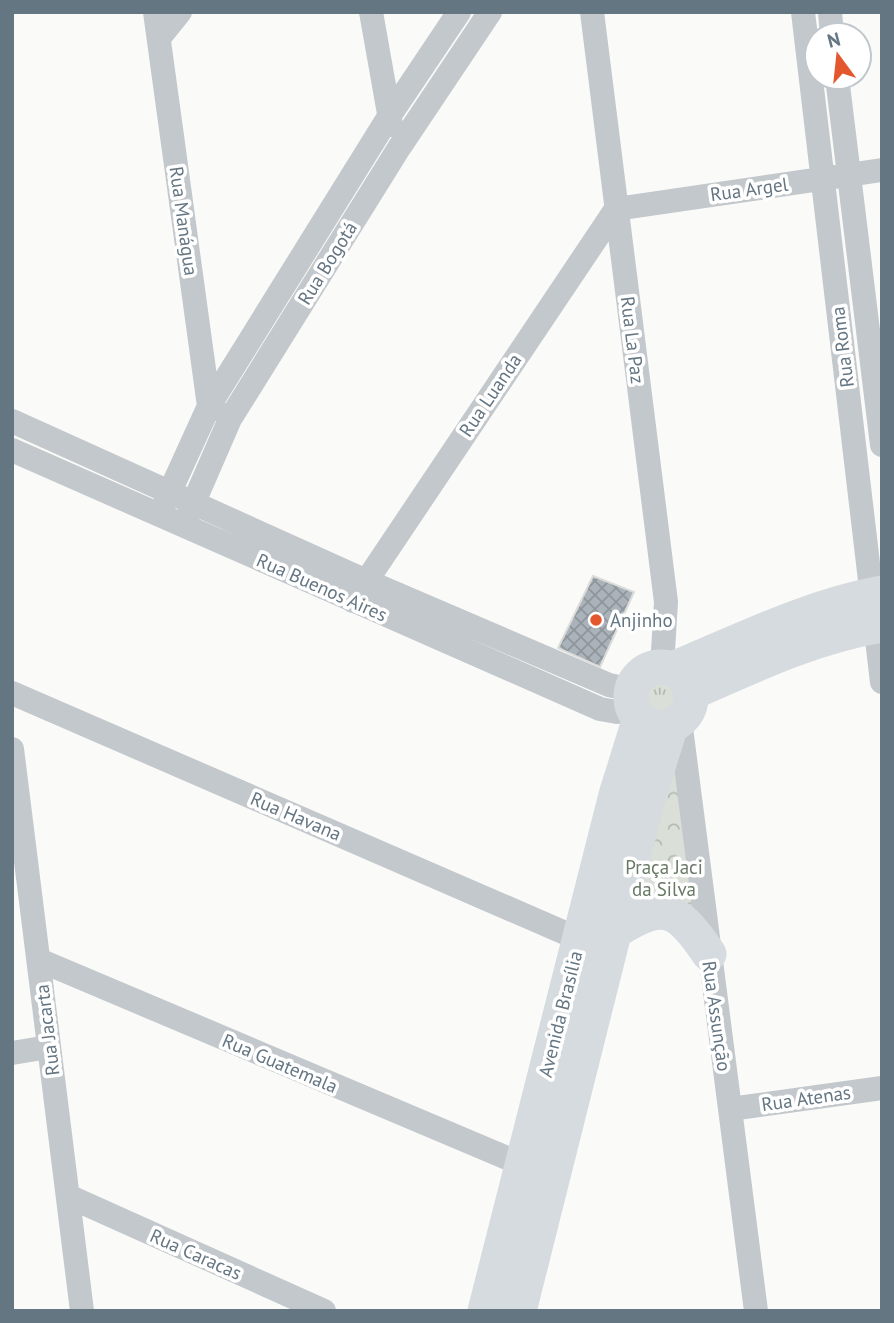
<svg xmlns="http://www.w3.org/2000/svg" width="894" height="1323" font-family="'PT Sans',sans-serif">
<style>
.grass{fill:url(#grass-tufts)}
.park{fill:url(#park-crowns)}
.building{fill:url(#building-cross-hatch);stroke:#dcdcda;stroke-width:2}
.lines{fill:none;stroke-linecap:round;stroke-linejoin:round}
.street{stroke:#c3c8cc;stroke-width:24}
.secondary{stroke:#d6dbdf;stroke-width:35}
.poi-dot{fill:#e4572e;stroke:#fff;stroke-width:2.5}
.labels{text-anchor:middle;stroke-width:7;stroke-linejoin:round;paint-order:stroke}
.street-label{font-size:19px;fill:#657683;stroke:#fff}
.poi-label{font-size:19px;fill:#657683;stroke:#fff;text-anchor:start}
.park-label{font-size:19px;fill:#687a64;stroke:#fff}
</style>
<defs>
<pattern id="grass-tufts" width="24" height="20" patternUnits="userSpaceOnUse" patternTransform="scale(1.75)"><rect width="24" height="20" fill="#dadfd7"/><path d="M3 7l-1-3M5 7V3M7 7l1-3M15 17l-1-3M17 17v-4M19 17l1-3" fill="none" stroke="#b4b9b4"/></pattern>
<pattern id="park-crowns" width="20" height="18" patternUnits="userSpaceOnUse" patternTransform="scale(1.75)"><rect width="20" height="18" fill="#dadfd7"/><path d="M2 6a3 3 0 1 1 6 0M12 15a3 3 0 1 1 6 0" fill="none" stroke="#b4b9b4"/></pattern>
<pattern id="building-cross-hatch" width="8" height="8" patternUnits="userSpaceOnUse" patternTransform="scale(1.75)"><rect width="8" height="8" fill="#aab3b9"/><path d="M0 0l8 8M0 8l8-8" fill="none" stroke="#8e969c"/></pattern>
</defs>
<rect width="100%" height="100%" fill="#fafaf8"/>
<path class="grass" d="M643 697a18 18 0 1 1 36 0a18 18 0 1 1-36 0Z"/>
<path class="park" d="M 672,750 L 696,923 L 632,908 Z"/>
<path class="building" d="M 593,576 L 634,592 L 600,667 L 558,648 Z"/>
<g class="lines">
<path class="street" d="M 155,12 L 209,406 L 215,409
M 371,12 L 391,125
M 592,12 L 666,602 L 662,667
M 803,12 L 882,682
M 830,12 L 832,35
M 159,38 L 180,12
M 837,77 L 882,445
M 12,421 L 364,580 L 609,685 L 632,690
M 12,450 L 600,709 L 617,712 L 634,709
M 163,507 L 209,406 L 388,118 L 459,12
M 187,518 L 230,419 L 399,148 L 490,12
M 353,601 L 616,209 L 882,170
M 12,693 L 579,939
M 680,720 L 756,1311
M 12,749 L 82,1311
M 39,960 L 538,1171
M 12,1053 L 48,1047
M 730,1109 L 882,1088
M 68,1196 L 324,1311"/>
<path class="secondary" d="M631 697a30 30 0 1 1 60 0a30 30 0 1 1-60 0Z
M 673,669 C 740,641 810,606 882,593
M 691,693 C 752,666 815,636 882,625
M 614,932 C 663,900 677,906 709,954
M 485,1311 L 616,795 L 640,718
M 519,1311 L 647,802 L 671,725"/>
</g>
<circle class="poi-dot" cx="596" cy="620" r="7"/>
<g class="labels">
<g class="street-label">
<text transform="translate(749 189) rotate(-8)" y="7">Rua Argel</text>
<text transform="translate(184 221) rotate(82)" y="7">Rua Manágua</text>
<text transform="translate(327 263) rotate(-58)" y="7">Rua Bogotá</text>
<text transform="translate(633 340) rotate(83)" y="7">Rua La Paz</text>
<text transform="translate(842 347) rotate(-97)" y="7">Rua Roma</text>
<text transform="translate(490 395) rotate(-56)" y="7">Rua Luanda</text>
<text transform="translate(322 587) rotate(24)" y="7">Rua Buenos Aires</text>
<text transform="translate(296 816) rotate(23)" y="7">Rua Havana</text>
<text transform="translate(560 1014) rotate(-76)" y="7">Avenida Brasília</text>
<text transform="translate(717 1016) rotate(82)" y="7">Rua Assunção</text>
<text transform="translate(47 1030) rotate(-97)" y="7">Rua Jacarta</text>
<text transform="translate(280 1063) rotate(23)" y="7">Rua Guatemala</text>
<text transform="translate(806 1098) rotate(-8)" y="7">Rua Atenas</text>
<text transform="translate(196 1254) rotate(24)" y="7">Rua Caracas</text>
</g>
<g class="poi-label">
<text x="610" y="627">Anjinho</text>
</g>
<g class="park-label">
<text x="664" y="874">Praça Jaci<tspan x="664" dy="22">da Silva</tspan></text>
</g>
</g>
<rect width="894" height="1323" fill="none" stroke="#657683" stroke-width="28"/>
<g transform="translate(838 56) rotate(345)"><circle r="33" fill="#ffffff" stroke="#c1c8cd" stroke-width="2"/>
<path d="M0-5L12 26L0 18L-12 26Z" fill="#e4572e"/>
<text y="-10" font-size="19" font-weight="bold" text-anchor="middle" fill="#657683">N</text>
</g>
</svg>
